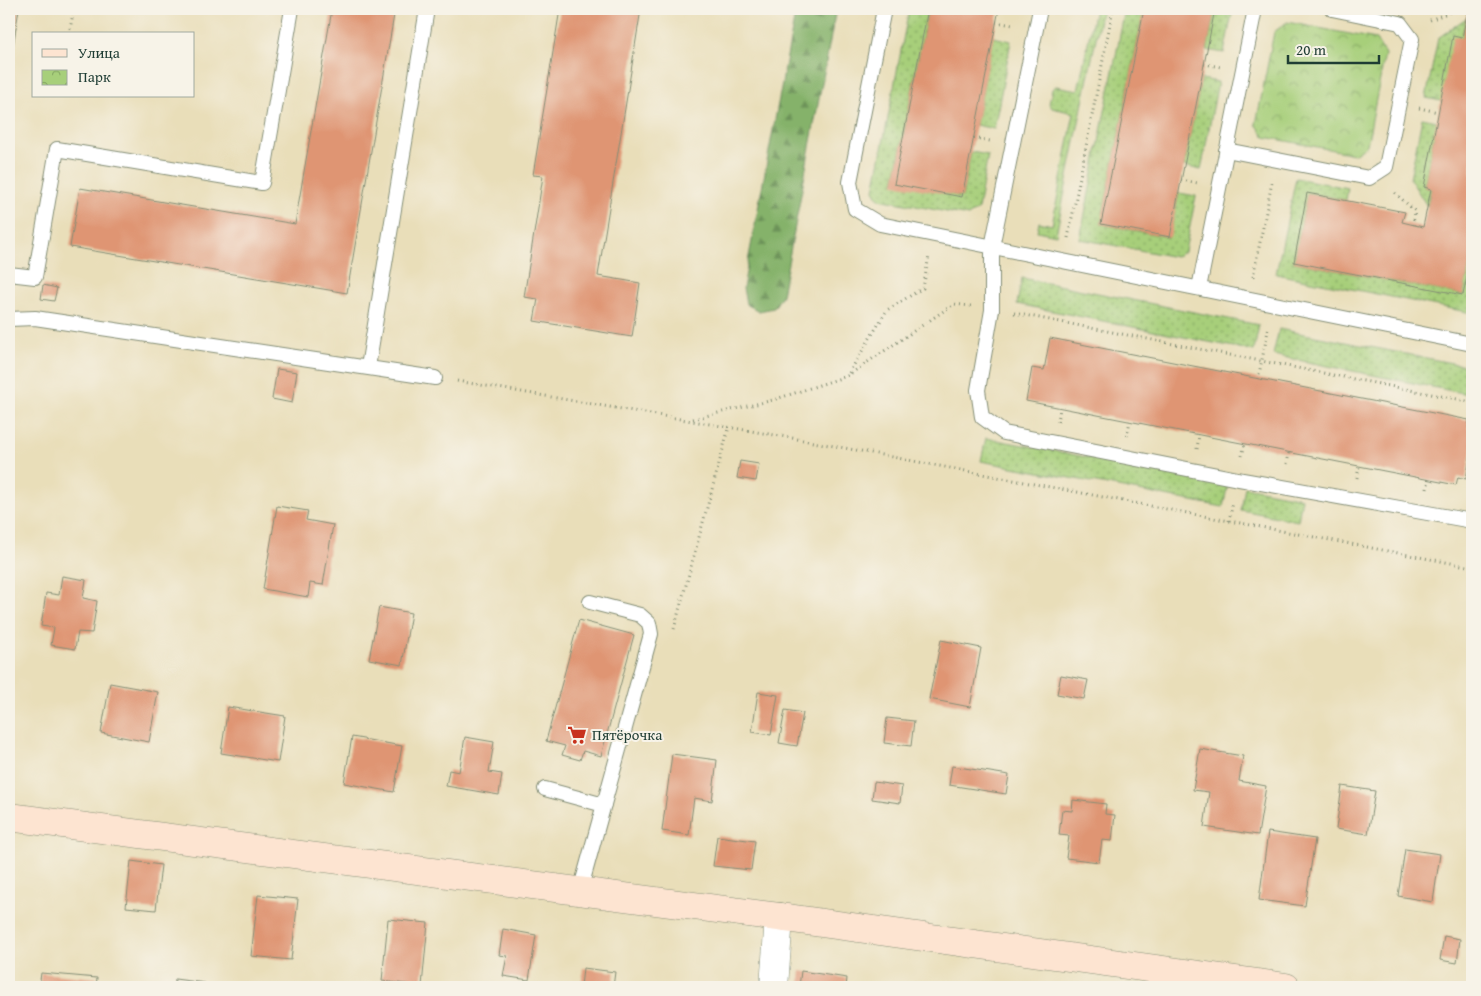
<svg xmlns="http://www.w3.org/2000/svg" width="1481" height="996" font-family="'Gentium Book Plus',serif">
<style>
.grass{fill:url(#grass-dots);stroke:#638657}
.forest{fill:url(#forest-firs);stroke:#52784f}
.park{fill:url(#park-crowns);stroke:#638657}
.building{fill:#df9573}
.lines{fill:none;stroke-linecap:round;stroke-linejoin:round}
.lane-casing{stroke:#848e76;stroke-width:16}
.street-casing{stroke:#848e76;stroke-width:29}
.secondary-casing{stroke:#848e76;stroke-width:29}
.path{stroke:#848e76;stroke-width:3;stroke-dasharray:1 4;stroke-linecap:butt}
.lane{stroke:#fff;stroke-width:14}
.street{stroke:#fff;stroke-width:28}
.secondary{stroke:#fde4d1;stroke-width:28}
.labels{text-anchor:middle;stroke-width:4;stroke-linejoin:round;paint-order:stroke}
.poi-label{font-size:15px;fill:#1f3d34;stroke:#f7f3e8;text-anchor:start}
</style>
<defs>
<pattern id="grass-dots" width="8" height="8" patternUnits="userSpaceOnUse" patternTransform="scale(1.25)"><rect width="8" height="8" fill="#a7cf7a"/><path d="M2 2h.1M6 6h.1" fill="none" stroke="#87a965" stroke-width="1.8" stroke-linecap="round"/></pattern>
<pattern id="forest-firs" width="22" height="20" patternUnits="userSpaceOnUse" patternTransform="scale(1.25)"><rect width="22" height="20" fill="#85b26a"/><path d="M5 1l3.5 6h-7zM16 11l3.5 6h-7z" fill="#6c9258"/></pattern>
<pattern id="park-crowns" width="20" height="18" patternUnits="userSpaceOnUse" patternTransform="scale(1.25)"><rect width="20" height="18" fill="#a7cf7a"/><path d="M2 6a3 3 0 1 1 6 0M12 15a3 3 0 1 1 6 0" fill="none" stroke="#87a965"/></pattern>
</defs>
<rect width="100%" height="100%" fill="#f7f3e8"/>
<filter id="ink" filterUnits="userSpaceOnUse"><feTurbulence type="fractalNoise" baseFrequency=".02" numOctaves="2"/><feDisplacementMap in="SourceGraphic" scale="10" xChannelSelector="R" yChannelSelector="G"/><feConvolveMatrix kernelMatrix="1 2 1 2 8 2 1 2 1" color-interpolation-filters="sRGB"/></filter>
<filter id="wash" filterUnits="userSpaceOnUse"><feTurbulence type="fractalNoise" baseFrequency=".0096" numOctaves="4" result="noise"/><feDisplacementMap in="SourceGraphic" scale="20" xChannelSelector="R" yChannelSelector="G"/><feGaussianBlur stdDeviation="1.12" result="paint"/><feColorMatrix in="noise" values="0 0 0 0 0 0 0 0 0 0 0 0 0 0 0 0 0 1.4 0 .05"/><feComposite in="paint" operator="in"/></filter>
<g filter="url(#wash)">
<rect width="100%" height="100%" fill="#e9deb9"/>
<path class="grass" d="M 909,9 L 928,9 L 894,183 L 962,197 L 971,152 L 988,155 L 978,209 L 968,216 L 879,199 L 874,190 Z
M 1095,9 L 1102,9 L 1056,235 L 1037,231 L 1039,222 L 1052,225 L 1074,113 L 1052,108 L 1049,104 L 1052,89 L 1056,86 L 1078,90 Z
M 1125,9 L 1144,9 L 1101,224 L 1169,237 L 1179,193 L 1196,196 L 1185,251 L 1176,257 L 1080,239 Z
M 1215,9 L 1233,9 L 1224,53 L 1207,50 Z
M 1466,18 L 1462,38 L 1441,101 L 1426,98 L 1438,38 Z
M 993,37 L 1011,41 L 994,129 L 976,125 Z
M 1201,79 L 1218,82 L 1201,170 L 1184,166 Z
M 1422,118 L 1437,121 L 1424,187 L 1431,189 L 1427,206 L 1410,179 Z
M 1296,178 L 1348,188 L 1346,200 L 1307,193 L 1294,262 L 1463,295 L 1471,258 L 1472,259 L 1472,313 L 1276,274 Z
M 1022,278 L 1259,325 L 1254,351 L 1017,304 Z
M 1279,329 L 1472,367 L 1472,395 L 1273,355 Z
M 986,438 L 1228,484 L 1223,507 L 981,461 Z
M 1245,487 L 1302,498 L 1298,521 L 1241,510 Z"/>
<path class="forest" d="M 796,9 L 836,9 L 782,295 L 774,308 L 759,311 L 746,304 L 743,288 Z"/>
<path class="park" d="M 1287,22 L 1376,39 L 1385,54 L 1367,145 L 1354,154 L 1265,137 L 1256,124 L 1274,32 Z"/>
<g id="blocks">
<path class="building" d="M 9,9 L 19,9 L 10,66 L 9,66 Z
M 332,9 L 395,9 L 347,293 L 70,247 L 80,188 L 295,224 Z
M 560,9 L 641,9 L 598,276 L 640,283 L 632,337 L 534,321 L 538,299 L 524,297 L 543,176 L 533,175 Z
M 928,9 L 999,9 L 962,197 L 894,184 Z
M 1144,9 L 1215,9 L 1170,237 L 1101,224 Z
M 1468,9 L 1472,9 L 1472,259 L 1471,258 L 1463,295 L 1294,262 L 1307,193 L 1405,212 L 1402,222 L 1423,227 L 1431,189 L 1424,187 L 1453,36 L 1462,38 Z
M 43,285 L 57,288 L 54,301 L 41,299 Z
M 1050,338 L 1469,420 L 1468,428 L 1472,429 L 1472,447 L 1466,479 L 1458,477 L 1456,485 L 1026,401 L 1032,368 L 1044,370 Z
M 277,369 L 297,372 L 292,403 L 272,399 Z
M 740,461 L 759,464 L 756,481 L 737,478 Z
M 277,506 L 308,511 L 306,520 L 333,525 L 323,585 L 310,583 L 308,597 L 263,589 Z
M 62,576 L 86,580 L 83,598 L 97,601 L 92,633 L 78,632 L 75,649 L 51,645 L 54,628 L 41,626 L 46,593 L 59,595 Z
M 379,607 L 411,613 L 402,665 L 369,659 Z
M 579,620 L 634,635 L 601,756 L 583,751 L 580,760 L 562,755 L 565,746 L 546,741 Z
M 941,640 L 981,648 L 970,707 L 929,699 Z
M 1061,675 L 1088,680 L 1084,699 L 1057,694 Z
M 110,683 L 158,692 L 149,742 L 101,733 Z
M 758,692 L 778,695 L 771,735 L 752,732 Z
M 228,707 L 285,716 L 278,762 L 221,753 Z
M 785,710 L 803,713 L 797,746 L 779,743 Z
M 887,718 L 914,721 L 911,746 L 884,743 Z
M 352,737 L 402,746 L 394,792 L 344,783 Z
M 465,737 L 494,742 L 489,772 L 502,774 L 499,795 L 446,786 L 449,770 L 459,772 Z
M 1200,749 L 1243,756 L 1239,781 L 1266,786 L 1258,835 L 1204,827 L 1209,792 L 1193,790 Z
M 672,754 L 717,760 L 712,801 L 694,798 L 689,835 L 662,831 Z
M 952,766 L 1009,775 L 1006,794 L 949,785 Z
M 874,782 L 902,786 L 900,803 L 872,799 Z
M 1342,786 L 1375,791 L 1368,834 L 1336,829 Z
M 1073,800 L 1106,804 L 1105,814 L 1115,815 L 1112,841 L 1102,840 L 1099,862 L 1066,858 L 1069,836 L 1059,835 L 1062,810 L 1072,811 Z
M 1268,832 L 1315,839 L 1305,906 L 1259,900 Z
M 717,836 L 755,841 L 751,870 L 713,866 Z
M 1405,849 L 1440,854 L 1433,902 L 1398,896 Z
M 131,861 L 161,865 L 156,910 L 126,907 Z
M 258,895 L 298,899 L 291,960 L 251,956 Z
M 388,919 L 428,923 L 422,986 L 382,981 Z
M 503,929 L 536,935 L 529,980 L 503,976 L 507,956 L 499,955 Z
M 1444,936 L 1460,939 L 1457,963 L 1440,960 Z
M 583,968 L 615,972 L 613,987 L 581,987 Z
M 801,971 L 847,978 L 846,987 L 799,987 Z
M 41,973 L 97,978 L 96,987 L 39,987 Z
M 175,979 L 205,983 L 204,987 L 174,987 Z"/>
</g>
</g>
<g filter="url(#ink)">
<use href="#blocks" fill-opacity="0" stroke="#848e76" stroke-width="1"/>
<g class="lines">
<g class="lane-casing">
<path id="lane" d="M 884,9 L 850,182 L 855,209 L 880,224 L 1472,344
M 1040,9 L 992,247 L 992,310 L 978,390 L 982,417 L 1004,433 L 1238,479 L 1472,521
M 1226,150 L 1369,178 L 1386,167 L 1412,39 L 1400,23 L 1332,9
M 9,274 L 35,277 L 57,149 L 262,183 L 292,9
M 1199,288 L 1255,9
M 9,319 L 35,318 L 435,378
M 368,367 L 427,9
M 545,789 L 604,805
M 580,891 L 651,634 L 649,623 L 640,615 L 590,602"/>
</g>
<g class="street-casing">
<path id="street" d="M 774,987 L 779,917"/>
</g>
<g class="secondary-casing">
<path id="secondary" d="M 9,817 L 779,917 L 1286,987"/>
</g>
<path class="path" d="M 1430,20 L 1457,9
M 996,22 L 1013,25
M 69,34 L 74,9
M 1204,64 L 1221,67
M 1419,108 L 1438,112
M 974,138 L 990,141
M 1181,180 L 1198,183
M 1395,193 L 1415,211 L 1413,225
M 1068,238 L 1113,9
M 1253,277 L 1272,182
M 1014,313 L 1472,402
M 849,373 L 887,310 L 923,288 L 929,256
M 1258,379 L 1269,326
M 457,381 L 792,438 L 1472,567
M 693,419 L 773,400 L 847,376 L 954,304 L 971,306
M 1058,422 L 1060,408
M 1127,436 L 1130,421
M 1197,449 L 1199,435
M 1242,456 L 1245,444
M 1287,464 L 1289,453
M 1357,478 L 1359,466
M 1427,489 L 1429,480
M 1229,521 L 1233,502
M 674,629 L 729,427"/>
<use href="#lane" class="lane"/>
<use href="#street" class="street"/>
<use href="#secondary" class="secondary"/>
</g>
</g>
<defs>
<g id="supermarket-bare" transform="scale(1.5)"><path d="M-6-5.5h2.5l.6 2H6L4.5 2H-2.5L-4.4-4H-6ZM-1.5 3.2a1.3 1.3 0 1 0 .1 0ZM3 3.2a1.3 1.3 0 1 0 .1 0Z" fill="#c8321e" stroke="#f7f3e8" stroke-width="2.5" paint-order="stroke"/></g>
</defs>
<g fill-rule="evenodd">
<use href="#supermarket-bare" x="577" y="735"/>
</g>
<g class="labels">
<g class="poi-label">
<text x="592" y="740">Пятёрочка</text>
</g>
</g>
<rect width="1481" height="996" fill="none" stroke="#f7f3e8" stroke-width="30"/>
<rect x="32" y="32" width="162" height="65" fill="#f7f3e8" stroke="#a1aaa0"/>
<rect x="42" y="49" width="25" height="8" fill="#fde4d1" stroke="#a1aaa0"/>
<text x="78" y="58" font-size="15" fill="#1f3d34">Улица</text>
<rect x="42" y="70" width="25" height="15" fill="url(#park-crowns)" stroke="#a1aaa0"/>
<text x="78" y="82" font-size="15" fill="#1f3d34">Парк</text>
<path d="M1288 55v8h91v-8" fill="none" stroke="#1f3d34" stroke-width="2.5"/>
<text x="1296" y="55" font-size="15" fill="#1f3d34" stroke="#f7f3e8" stroke-width="4" paint-order="stroke">20 m</text>
</svg>
